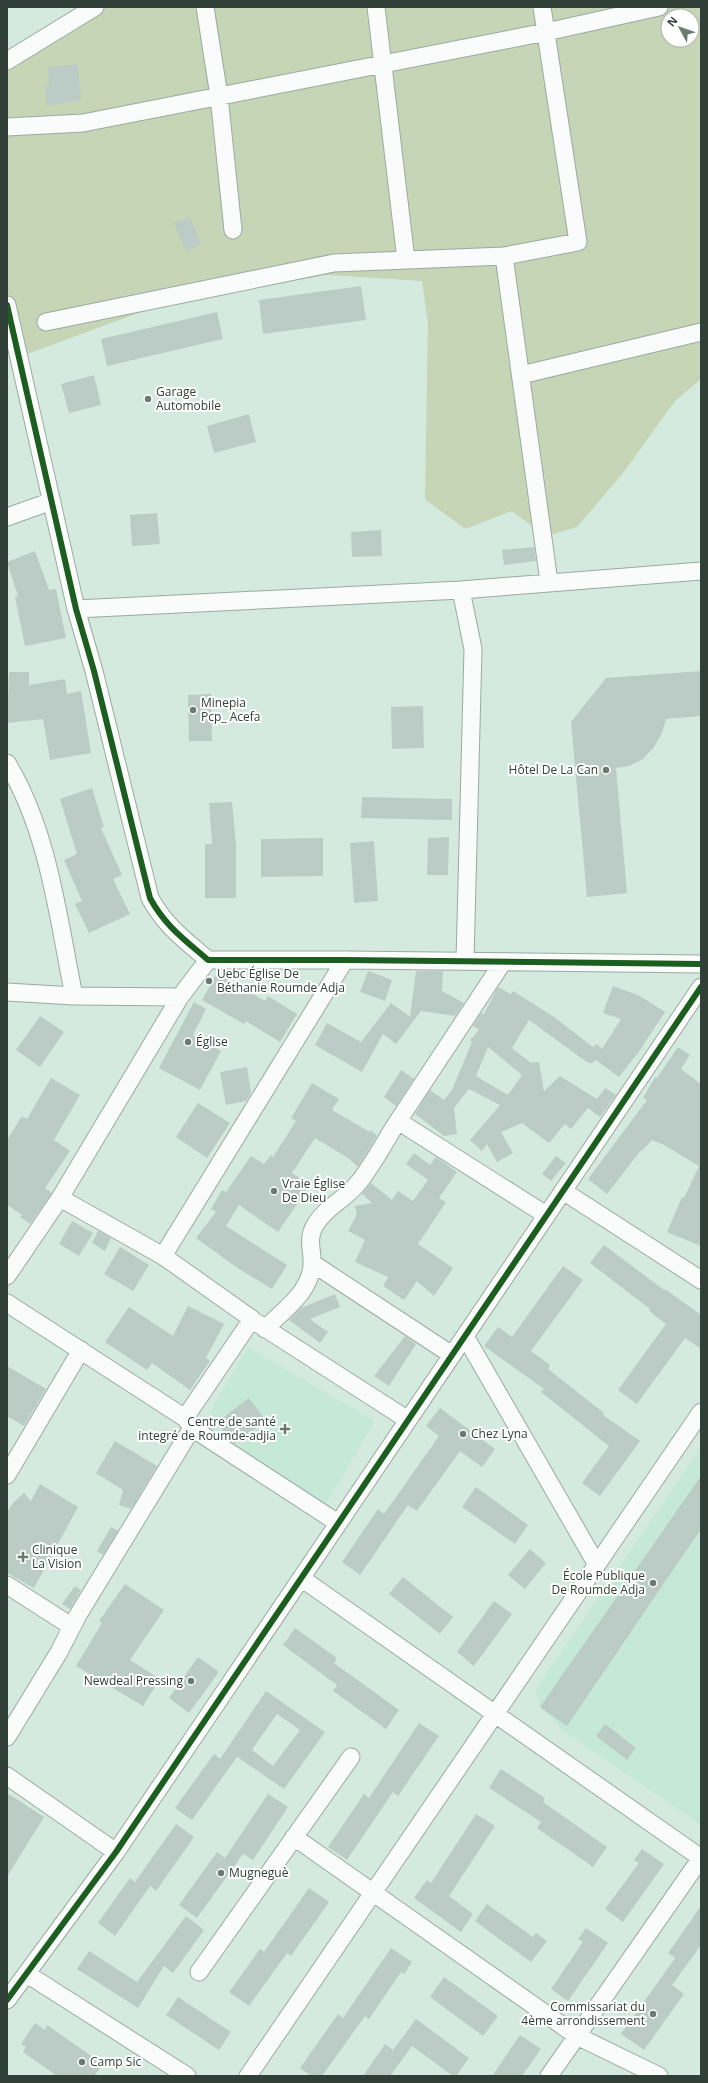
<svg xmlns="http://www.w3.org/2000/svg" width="708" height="2083" font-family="'Open Sans',sans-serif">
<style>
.built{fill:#c6e9d7}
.green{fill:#c5d5b5;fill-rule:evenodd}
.building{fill:#bbccc6;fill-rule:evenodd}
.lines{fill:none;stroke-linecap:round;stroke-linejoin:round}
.minor-casing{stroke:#9aaaa1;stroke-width:19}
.minor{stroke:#f9fcfa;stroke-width:17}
.cycleway-casing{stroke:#fff;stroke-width:8}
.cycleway{stroke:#1b5e20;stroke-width:6}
.poi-dot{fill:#6a7c72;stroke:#fff;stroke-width:1.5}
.labels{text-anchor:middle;stroke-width:4;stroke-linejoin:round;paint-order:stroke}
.poi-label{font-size:12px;fill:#304038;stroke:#fff;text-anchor:start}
</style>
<rect width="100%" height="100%" fill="#d5eadf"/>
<path class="built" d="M 248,1347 L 375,1421 L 322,1511 L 195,1437 Z
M 701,1447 L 701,1825 L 563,1731 L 540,1707 L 535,1690 Z"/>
<path class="green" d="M 89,7 L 701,7 L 701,379 L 675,401 L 623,473 L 577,527 L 547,536 L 511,511 L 465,529 L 425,499 L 428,323 L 422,281 L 327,275 L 163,304 L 19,357 L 7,305 L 7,69 ZM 668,16 L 692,16 L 692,40 L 668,40 Z"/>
<path class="building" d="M 78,64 L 81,100 L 47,106 L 45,87 L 49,86 L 48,67 Z
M 190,217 L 201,244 L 186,251 L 174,223 Z
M 361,286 L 366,320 L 263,334 L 259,300 Z
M 217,312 L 223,339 L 107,366 L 101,339 Z
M 94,375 L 101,405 L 69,413 L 61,384 Z
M 249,414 L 256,442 L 214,453 L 207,426 Z
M 157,513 L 160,544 L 132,546 L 130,515 Z
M 381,530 L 382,556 L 352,557 L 351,532 Z
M 534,547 L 536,561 L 504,565 L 502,550 Z
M 35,551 L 49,590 L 56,589 L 66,638 L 25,646 L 15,597 L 18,596 L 7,562 Z
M 701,671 L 701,716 L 666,719 L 662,733 L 654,747 L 643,759 L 629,766 L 616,768 L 627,893 L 587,897 L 571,722 L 606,678 Z
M 9,672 L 29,672 L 29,685 L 65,679 L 67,694 L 81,691 L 91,753 L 50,760 L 43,719 L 7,723 Z
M 211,694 L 212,741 L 189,741 L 188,695 Z
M 423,706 L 424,748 L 392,749 L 391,707 Z
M 92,788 L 104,827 L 101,828 L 122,875 L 113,879 L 130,914 L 89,933 L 75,904 L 82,901 L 64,860 L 77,854 L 60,799 Z
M 362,797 L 452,799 L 452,820 L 361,818 Z
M 232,802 L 236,844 L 236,898 L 205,898 L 205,844 L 212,844 L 209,803 Z
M 449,837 L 448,875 L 427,875 L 428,838 Z
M 323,838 L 323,876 L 261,877 L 261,839 Z
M 374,841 L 378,901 L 354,903 L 350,843 Z
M 368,971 L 392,980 L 385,1001 L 360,992 Z
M 416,971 L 443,971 L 442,991 L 464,1003 L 455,1016 L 421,1011 L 396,1044 L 383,1034 L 362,1072 L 315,1045 L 327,1023 L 361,1042 L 391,1003 L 410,1017 Z
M 217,973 L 265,1001 L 268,996 L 297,1014 L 280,1042 L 246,1021 L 244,1024 L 202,1000 Z
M 613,986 L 640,996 L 665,1012 L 638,1053 L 619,1077 L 596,1060 L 592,1063 L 588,1063 L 529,1020 L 512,1048 L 531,1063 L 539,1062 L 544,1091 L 560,1076 L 597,1099 L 605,1088 L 616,1095 L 600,1117 L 588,1108 L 571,1129 L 565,1124 L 549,1143 L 522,1123 L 501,1132 L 513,1153 L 497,1162 L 487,1144 L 482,1151 L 470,1140 L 500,1105 L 469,1089 L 454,1108 L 457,1134 L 444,1136 L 415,1114 L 430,1090 L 444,1100 L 452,1090 L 472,1042 L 470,1040 L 479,1030 L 473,1026 L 481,1013 L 484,1014 L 498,987 L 511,994 L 513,991 L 554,1017 L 593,1047 L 597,1044 L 602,1049 L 621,1019 L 603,1013 ZM 488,1047 L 522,1075 L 508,1095 L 476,1076 Z
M 194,1002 L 206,1009 L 193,1035 L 221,1051 L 200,1090 L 159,1068 Z
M 40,1016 L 64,1032 L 40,1067 L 16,1050 Z
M 678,1047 L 690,1055 L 681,1069 L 701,1084 L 701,1246 L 667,1232 L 682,1197 L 684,1198 L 699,1166 L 664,1145 L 652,1140 L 642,1151 L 641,1150 L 607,1194 L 588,1179 L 647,1100 L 643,1098 L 655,1077 L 657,1078 Z
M 247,1067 L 251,1093 L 246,1101 L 226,1105 L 220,1072 Z
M 401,1070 L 414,1079 L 396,1106 L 384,1097 Z
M 51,1078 L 80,1095 L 54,1140 L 70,1151 L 45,1188 L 52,1193 L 30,1224 L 20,1217 L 22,1215 L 7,1205 L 7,1140 L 22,1116 L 27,1119 Z
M 312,1083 L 339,1099 L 332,1110 L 370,1132 L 371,1130 L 377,1136 L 358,1167 L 348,1158 L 315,1138 L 292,1173 L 310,1185 L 278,1232 L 239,1205 L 226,1226 L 287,1265 L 272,1289 L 239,1269 L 196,1238 L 216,1212 L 211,1209 L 222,1190 L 226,1192 L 251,1156 L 264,1164 L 271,1155 L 273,1157 L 296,1121 L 291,1118 Z
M 198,1103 L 230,1123 L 207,1158 L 176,1137 Z
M 414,1153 L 430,1165 L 436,1157 L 457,1172 L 439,1198 L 446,1202 L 418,1244 L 453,1268 L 434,1296 L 417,1281 L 404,1300 L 383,1286 L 388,1277 L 355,1262 L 365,1240 L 348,1231 L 357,1214 L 355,1206 L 372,1203 L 362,1194 L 371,1183 L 392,1200 L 398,1191 L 413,1201 L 428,1180 L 406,1164 Z
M 556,1156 L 566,1163 L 551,1181 L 542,1174 Z
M 72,1221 L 93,1233 L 79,1256 L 59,1244 Z
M 98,1231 L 111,1238 L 105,1251 L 92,1243 Z
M 604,1245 L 664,1290 L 665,1289 L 701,1315 L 701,1349 L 685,1338 L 637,1404 L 618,1390 L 666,1324 L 649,1311 L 650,1309 L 590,1263 Z
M 120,1247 L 149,1265 L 133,1291 L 104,1274 Z
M 563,1266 L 583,1280 L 531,1351 L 550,1365 L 548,1369 L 604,1413 L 603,1415 L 640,1441 L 600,1496 L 582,1483 L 609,1446 L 541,1392 L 544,1389 L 484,1346 L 498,1327 L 512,1337 Z
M 335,1294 L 340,1307 L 310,1319 L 328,1332 L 320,1343 L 289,1320 L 301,1308 Z
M 188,1306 L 224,1324 L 206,1358 L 210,1361 L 190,1390 L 152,1363 L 147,1370 L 105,1342 L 129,1307 L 173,1336 Z
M 405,1336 L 416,1344 L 389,1386 L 374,1376 Z
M 7,1366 L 46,1389 L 24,1426 L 7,1416 Z
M 249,1398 L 266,1421 L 235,1444 L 231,1441 L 217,1422 Z
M 440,1408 L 495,1449 L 482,1467 L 460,1451 L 417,1511 L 408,1505 L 360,1575 L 342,1562 L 378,1509 L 384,1514 L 439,1436 L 426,1426 Z
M 115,1441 L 157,1466 L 131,1509 L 119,1505 L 123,1490 L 96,1473 Z
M 701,1476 L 701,1529 L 567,1726 L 540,1707 Z
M 40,1484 L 78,1507 L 34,1588 L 7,1573 L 7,1512 L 13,1503 L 24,1493 L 31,1501 Z
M 476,1487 L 528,1525 L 515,1544 L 462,1507 Z
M 111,1527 L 118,1531 L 103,1555 L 97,1551 Z
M 530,1549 L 546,1563 L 525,1589 L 508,1575 Z
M 403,1577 L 453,1617 L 440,1634 L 389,1594 Z
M 125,1584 L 164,1610 L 130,1660 L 160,1679 L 143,1706 L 76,1666 L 102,1623 L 99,1621 Z
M 75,1586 L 81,1590 L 70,1609 L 62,1604 Z
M 494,1601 L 512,1614 L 474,1666 L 457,1652 Z
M 295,1628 L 337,1658 L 334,1663 L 399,1710 L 386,1729 L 333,1691 L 337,1685 L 283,1645 Z
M 198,1657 L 219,1672 L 189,1713 L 169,1698 Z
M 266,1691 L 325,1732 L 284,1789 L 237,1757 L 192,1820 L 175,1808 L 214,1754 L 220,1759 ZM 277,1714 L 300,1730 L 273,1766 L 252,1750 Z
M 419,1723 L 439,1736 L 398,1796 L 393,1792 L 347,1860 L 328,1847 L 364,1794 L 369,1798 Z
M 605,1724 L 636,1748 L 627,1760 L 596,1736 Z
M 501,1769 L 545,1798 L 543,1802 L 607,1847 L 593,1867 L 537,1828 L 541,1822 L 489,1788 Z
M 7,1793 L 44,1817 L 7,1877 Z
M 268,1794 L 288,1807 L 253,1860 L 243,1854 L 197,1918 L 179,1905 L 217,1852 L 225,1858 Z
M 476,1814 L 495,1826 L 449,1896 L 473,1914 L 461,1932 L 414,1898 L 427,1880 L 431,1883 Z
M 176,1824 L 194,1837 L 156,1891 L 150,1886 L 115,1936 L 98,1923 L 130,1878 L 135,1882 Z
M 642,1849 L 664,1864 L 623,1922 L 605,1909 L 639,1863 L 634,1860 Z
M 309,1888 L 329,1902 L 291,1956 L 287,1953 L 249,2006 L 229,1992 L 260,1949 L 264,1952 Z
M 487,1904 L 533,1937 L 536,1933 L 547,1941 L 531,1962 L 475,1921 Z
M 701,1906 L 701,1945 L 672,1985 L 684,1994 L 644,2050 L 621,2034 L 675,1958 L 668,1953 Z
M 186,1916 L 204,1930 L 173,1973 L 164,1966 L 138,2008 L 77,1969 L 89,1951 L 137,1982 Z
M 586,1928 L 608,1943 L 568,2001 L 551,1989 L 583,1942 L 578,1939 Z
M 391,1948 L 412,1962 L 404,1974 L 401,1972 L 369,2019 L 365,2016 L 322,2076 L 311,2076 L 300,2068 L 338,2014 L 343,2018 Z
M 444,1977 L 498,2016 L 483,2036 L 430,1997 Z
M 178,1997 L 231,2032 L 219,2050 L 166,2015 Z
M 416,2019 L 469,2058 L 456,2076 L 453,2076 L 412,2046 L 390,2076 L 363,2076 L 385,2044 L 393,2050 Z
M 35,2023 L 45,2030 L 47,2025 L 103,2064 L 94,2076 L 57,2076 L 23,2052 L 26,2047 L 21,2044 Z
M 520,2035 L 541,2049 L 522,2076 L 492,2076 Z"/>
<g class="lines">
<g class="minor-casing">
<path id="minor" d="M 205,7 L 219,96 L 233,230
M 376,7 L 406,260
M 7,61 L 95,7
M 7,127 L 83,123 L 546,32 L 659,7
M 504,256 L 549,582
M 7,305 L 76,609 L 94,671 L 150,898 C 165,926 185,940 208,960 L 345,960 L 701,964
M 46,322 L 334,263 L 504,256 L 578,242 L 542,7
M 521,375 L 701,332
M 7,517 L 52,501
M 461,590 L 473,649 L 465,961
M 76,609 L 461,590 L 701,571
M 7,763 C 49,832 58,918 74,996 L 180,997
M 503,962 L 398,1121 L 546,1215
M 7,992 L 74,996
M 563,1191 L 701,1280
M 60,1198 L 163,1256 L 345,960
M 163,1256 L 252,1319 L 185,1418
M 312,1263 L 452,1355
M 7,1276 L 60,1198 L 180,997 L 208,960
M 7,1303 L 185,1418 L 192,1428 L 338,1523
M 257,1323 L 408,1420
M 265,1329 C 283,1310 310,1293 312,1265 C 313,1251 307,1240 314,1227 C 324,1208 346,1199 359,1182 C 374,1163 385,1141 398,1121
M 465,1336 L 597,1565
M 7,1475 L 81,1350
M 301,1578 L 701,1858
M 7,1585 L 71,1626
M 7,1737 L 59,1652 L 78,1615 L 192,1428
M 7,1776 L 116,1852
M 294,1837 L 577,2036 L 659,2076
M 199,1972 L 351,1757
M 27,1974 L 187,2076
M 7,2000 L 116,1852 L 701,987
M 248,2076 L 701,1412
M 549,2076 L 701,1858"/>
</g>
<use href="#minor" class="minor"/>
<g class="cycleway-casing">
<path id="cycleway" d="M 7,305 L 76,609 L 94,671 L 150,898 C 165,926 185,940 208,960 L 345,960 L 701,964
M 7,2000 L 116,1852 L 701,987"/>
</g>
<use href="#cycleway" class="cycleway"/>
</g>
<g class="poi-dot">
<circle cx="148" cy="399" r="4"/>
<circle cx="193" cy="710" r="4"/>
<circle cx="606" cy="770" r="4"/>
<circle cx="209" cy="981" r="4"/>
<circle cx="188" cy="1042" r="4"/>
<circle cx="274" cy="1191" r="4"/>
<path d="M283 1423h4v4h4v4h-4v4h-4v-4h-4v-4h4z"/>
<circle cx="463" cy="1434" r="4"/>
<path d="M21 1551h4v4h4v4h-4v4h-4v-4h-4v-4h4z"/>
<circle cx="653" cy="1583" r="4"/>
<circle cx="191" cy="1681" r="4"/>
<circle cx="221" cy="1873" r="4"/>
<circle cx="653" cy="2014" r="4"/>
<circle cx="82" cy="2062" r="4"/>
</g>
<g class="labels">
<g class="poi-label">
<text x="156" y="396">Garage<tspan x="156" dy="14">Automobile</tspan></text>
<text x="201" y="707">Minepia<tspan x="201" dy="14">Pcp_ Acefa</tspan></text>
<text x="598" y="774" text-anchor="end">Hôtel De La Can</text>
<text x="217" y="978">Uebc Église De<tspan x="217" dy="14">Béthanie Roumde Adja</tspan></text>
<text x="196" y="1046">Église</text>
<text x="282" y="1188">Vraie Église<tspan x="282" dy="14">De Dieu</tspan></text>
<text x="276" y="1426" text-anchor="end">Centre de santé<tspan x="276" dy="14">integré de Roumde-adjia</tspan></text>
<text x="471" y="1438">Chez Lyna</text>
<text x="32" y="1554">Clinique<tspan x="32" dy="14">La Vision</tspan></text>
<text x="645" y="1580" text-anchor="end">École Publique<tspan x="645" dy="14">De Roumde Adja</tspan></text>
<text x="183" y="1685" text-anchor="end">Newdeal Pressing</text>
<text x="229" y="1877">Mugneguè</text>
<text x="645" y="2011" text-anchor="end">Commissariat du<tspan x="645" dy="14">4ème arrondissement</tspan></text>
<text x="90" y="2066">Camp Sic</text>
</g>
</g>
<rect width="708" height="2083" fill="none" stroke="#304038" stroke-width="16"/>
<g transform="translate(680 28) rotate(310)"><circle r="19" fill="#ffffff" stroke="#acb3af"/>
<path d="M0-3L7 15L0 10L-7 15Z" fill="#6a7c72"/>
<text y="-6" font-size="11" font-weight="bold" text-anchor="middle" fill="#304038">N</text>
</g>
</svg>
